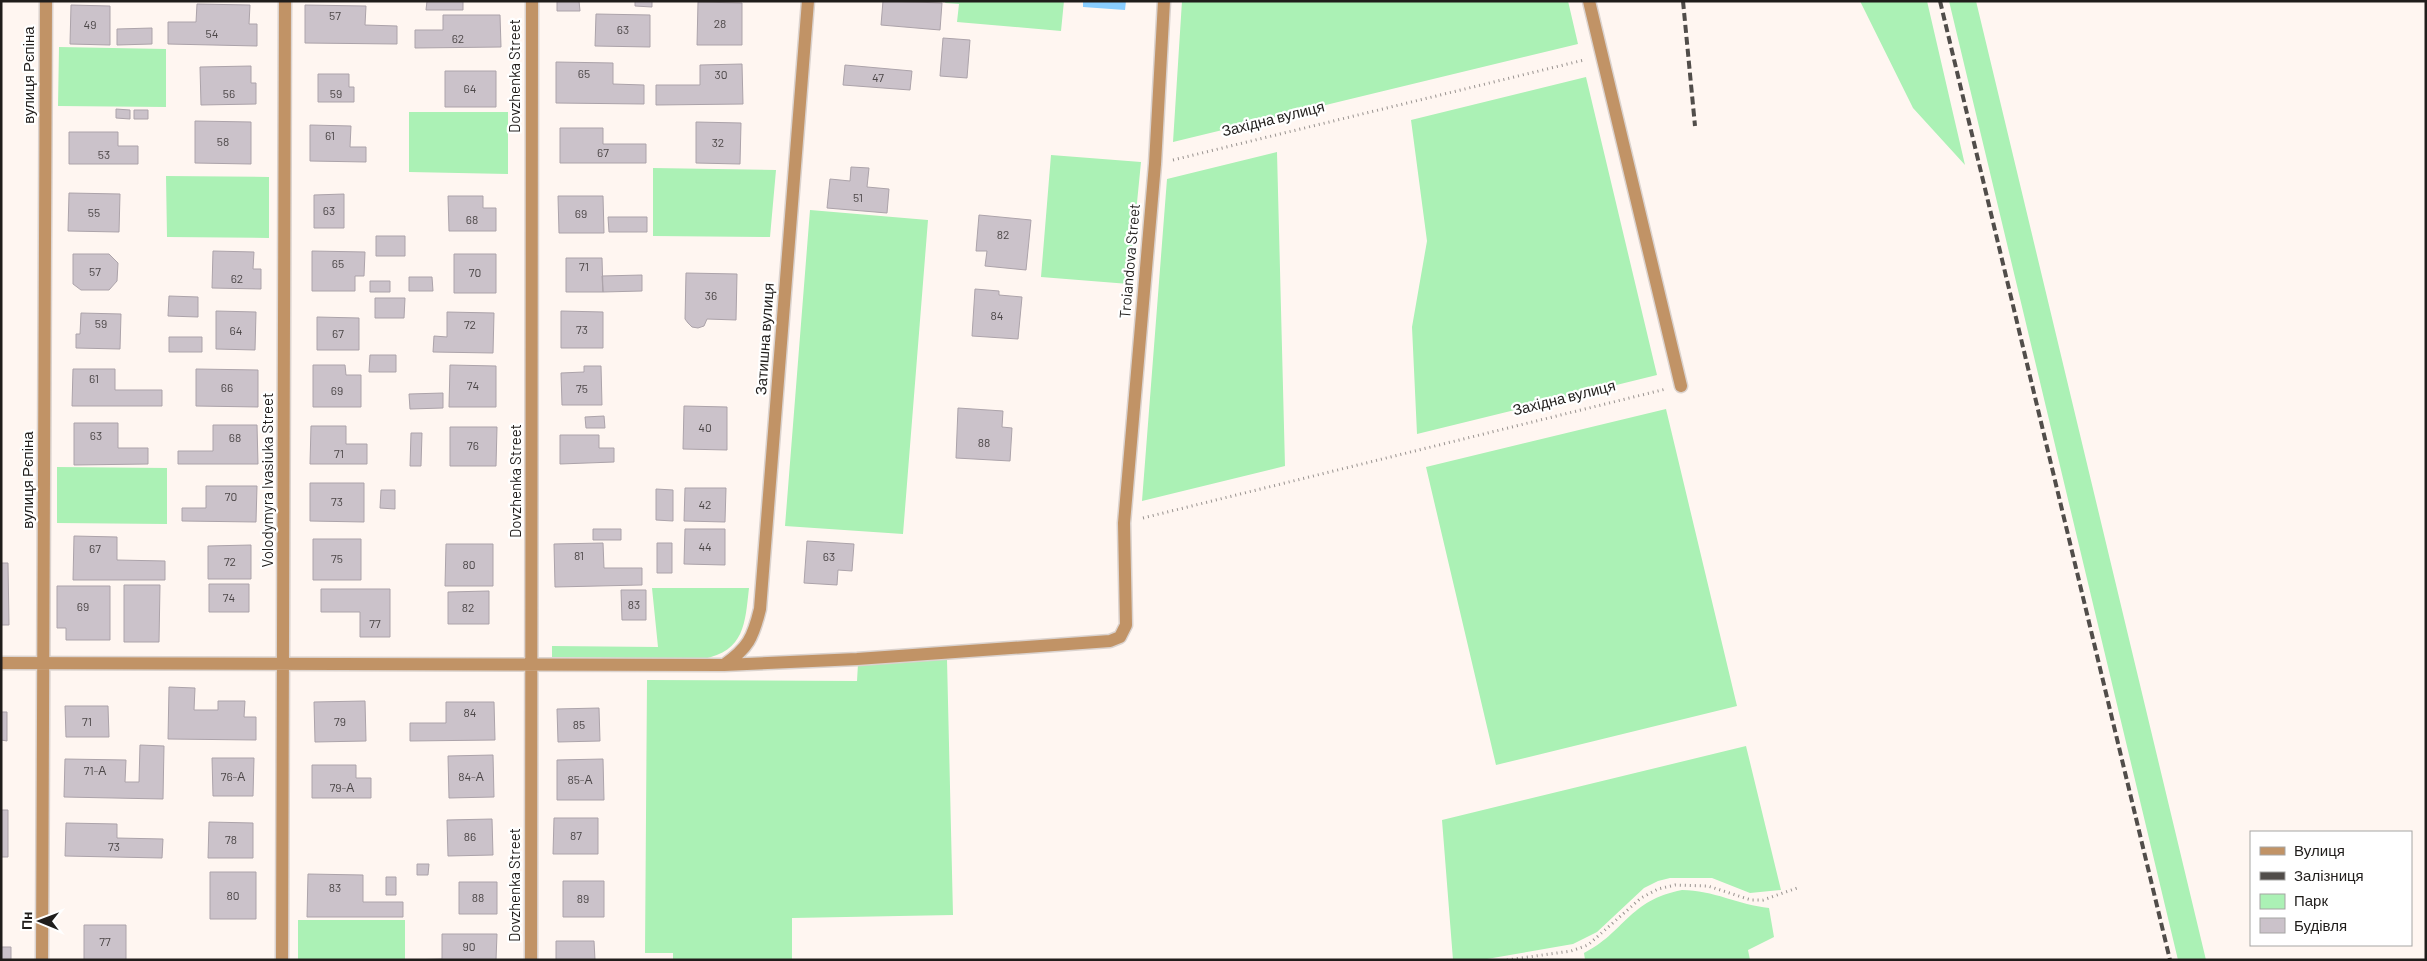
<svg xmlns="http://www.w3.org/2000/svg" width="2427" height="961" font-family="Barlow,sans-serif">
<style>
.green{fill:#abf1b5}
.water{fill:#89cdff}
.building{fill:#cbc2ca;stroke:#aca3aa}
.lines{fill:none;stroke-linecap:round;stroke-linejoin:round}
.minor-casing{stroke:#dbd3cf;stroke-width:15}
.path{stroke:#98928f;stroke-width:3;stroke-dasharray:1 4;stroke-linecap:butt}
.minor{stroke:#c19366;stroke-width:12}
.rail{stroke:#514d4a;stroke-width:4;stroke-dasharray:8 4;stroke-linecap:butt}
.labels{text-anchor:middle;stroke-width:4.5;stroke-linejoin:round;paint-order:stroke}
.number-label{font-size:12px;fill:#4b4647}
.street-label{font-size:15px;fill:#201d1b;stroke:#fff}
</style>
<rect width="100%" height="100%" fill="#fff6f1"/>
<path class="green" d="M 946,1 L 1064,1 L 1061,31 L 957,22 L 959,4 L 945,3 Z
M 1182,1 L 1568,1 L 1578,44 L 1173,142 Z
M 1860,1 L 1927,1 L 1965,165 L 1913,108 Z
M 1949,1 L 1976,1 L 2206,960 L 2178,960 Z
M 59,47 L 166,49 L 166,107 L 58,106 Z
M 1586,77 L 1657,375 L 1417,434 L 1412,327 L 1427,241 L 1411,120 Z
M 409,112 L 508,112 L 508,174 L 409,172 Z
M 1277,152 L 1285,466 L 1142,501 L 1167,179 Z
M 1051,155 L 1141,162 L 1129,284 L 1041,277 Z
M 653,168 L 776,170 L 770,237 L 653,236 Z
M 166,176 L 269,177 L 269,238 L 167,237 Z
M 810,210 L 928,220 L 903,534 L 785,526 Z
M 1666,409 L 1737,706 L 1496,765 L 1426,467 Z
M 57,467 L 167,468 L 167,524 L 57,523 Z
M 652,588 L 749,588 C 745,623 745,651 703,659 L 552,657 L 552,646 L 658,647 Z
M 947,659 L 953,915 L 792,918 L 792,960 L 673,960 L 673,953 L 645,953 L 647,680 L 857,681 L 858,664 Z
M 1746,746 L 1781,890 L 1750,893 L 1712,878 L 1670,878 L 1658,881 L 1644,888 L 1597,932 L 1573,944 L 1481,960 L 1453,960 L 1442,820 Z
M 1682,890 C 1713,890 1739,905 1769,908 L 1774,937 L 1748,950 L 1750,960 L 1585,960 L 1584,953 C 1624,933 1629,900 1682,890 Z
M 298,920 L 405,920 L 405,960 L 298,960 Z"/>
<path class="water" d="M 1083,1 L 1126,1 L 1125,10 L 1083,7 Z"/>
<path class="building" d="M 427,1 L 463,1 L 463,10 L 426,10 Z
M 557,1 L 579,1 L 580,11 L 557,11 Z
M 635,1 L 652,1 L 652,7 L 635,6 Z
M 883,1 L 942,3 L 940,30 L 881,25 Z
M 698,2 L 742,3 L 742,45 L 697,45 Z
M 197,4 L 250,5 L 249,24 L 257,24 L 257,46 L 168,44 L 168,22 L 196,22 Z
M 71,5 L 110,6 L 110,45 L 70,44 Z
M 305,5 L 366,6 L 365,25 L 397,26 L 397,44 L 305,43 Z
M 596,14 L 650,15 L 650,47 L 595,46 Z
M 443,15 L 500,15 L 501,47 L 415,48 L 415,30 L 443,30 Z
M 152,28 L 152,44 L 117,45 L 117,29 Z
M 943,38 L 970,40 L 967,78 L 940,76 Z
M 556,62 L 613,63 L 613,84 L 644,85 L 644,104 L 556,103 Z
M 742,64 L 743,104 L 656,105 L 656,85 L 700,85 L 700,65 Z
M 845,65 L 912,71 L 910,90 L 843,85 Z
M 251,66 L 251,83 L 256,83 L 256,104 L 201,105 L 200,67 Z
M 445,71 L 496,71 L 496,107 L 445,107 Z
M 318,74 L 349,74 L 349,87 L 354,87 L 354,102 L 318,102 Z
M 116,109 L 130,110 L 130,119 L 116,118 Z
M 134,110 L 148,110 L 148,119 L 134,119 Z
M 195,121 L 251,122 L 251,164 L 195,163 Z
M 696,122 L 741,123 L 740,164 L 696,163 Z
M 310,125 L 351,126 L 350,147 L 366,147 L 366,162 L 310,161 Z
M 560,128 L 603,128 L 603,144 L 646,144 L 646,163 L 560,163 Z
M 69,132 L 118,132 L 118,146 L 138,146 L 138,164 L 69,164 Z
M 851,167 L 869,168 L 867,187 L 889,189 L 887,213 L 827,208 L 830,179 L 850,181 Z
M 69,193 L 120,194 L 119,232 L 68,231 Z
M 344,194 L 344,228 L 314,228 L 314,195 Z
M 448,196 L 483,196 L 483,208 L 496,208 L 496,231 L 449,231 Z
M 558,196 L 603,196 L 604,233 L 559,233 Z
M 979,215 L 1031,220 L 1026,270 L 985,266 L 987,251 L 976,251 Z
M 608,217 L 647,217 L 647,232 L 609,232 Z
M 376,236 L 405,236 L 405,256 L 376,256 Z
M 213,251 L 254,252 L 253,269 L 261,269 L 261,289 L 212,288 Z
M 312,251 L 365,252 L 364,276 L 355,276 L 355,291 L 312,291 Z
M 73,254 L 109,254 L 118,263 L 117,281 L 109,290 L 81,290 L 73,284 Z
M 454,254 L 496,254 L 496,293 L 454,293 Z
M 566,258 L 602,258 L 603,292 L 566,292 Z
M 686,273 L 737,274 L 736,320 L 707,319 L 704,326 L 698,328 L 692,327 L 688,323 L 685,319 Z
M 642,275 L 642,291 L 603,292 L 602,276 Z
M 409,277 L 432,277 L 433,291 L 409,291 Z
M 370,281 L 390,281 L 390,292 L 370,292 Z
M 975,289 L 999,291 L 999,295 L 1022,297 L 1018,339 L 972,336 Z
M 169,296 L 198,297 L 198,317 L 168,316 Z
M 375,298 L 405,298 L 404,318 L 375,318 Z
M 216,311 L 256,312 L 255,350 L 216,349 Z
M 561,311 L 603,312 L 603,348 L 561,348 Z
M 447,312 L 494,313 L 493,353 L 433,352 L 434,336 L 447,337 Z
M 81,313 L 121,314 L 120,349 L 76,348 L 76,334 L 80,334 Z
M 317,317 L 359,318 L 359,350 L 317,350 Z
M 169,337 L 202,337 L 202,352 L 169,352 Z
M 370,355 L 396,355 L 396,372 L 369,372 Z
M 313,365 L 345,365 L 346,375 L 361,375 L 361,407 L 313,407 Z
M 450,365 L 496,366 L 496,407 L 449,407 Z
M 584,366 L 601,366 L 602,405 L 562,405 L 561,373 L 584,372 Z
M 73,369 L 115,369 L 115,390 L 162,390 L 162,406 L 72,406 Z
M 196,369 L 258,370 L 258,407 L 196,406 Z
M 443,393 L 443,408 L 410,409 L 409,394 Z
M 684,406 L 727,407 L 727,450 L 683,449 Z
M 958,408 L 1003,411 L 1002,427 L 1012,428 L 1010,461 L 956,458 Z
M 604,416 L 605,428 L 586,428 L 585,417 Z
M 74,423 L 118,423 L 118,448 L 148,448 L 148,464 L 74,465 Z
M 213,425 L 257,425 L 258,464 L 178,464 L 178,451 L 213,451 Z
M 311,426 L 346,426 L 346,444 L 367,444 L 367,464 L 310,464 Z
M 450,427 L 497,427 L 496,466 L 450,466 Z
M 411,433 L 422,433 L 421,466 L 410,466 Z
M 560,435 L 599,435 L 599,448 L 614,448 L 614,462 L 560,464 Z
M 310,483 L 364,483 L 364,522 L 310,521 Z
M 206,486 L 257,486 L 256,522 L 182,521 L 182,508 L 206,508 Z
M 685,488 L 726,488 L 725,522 L 684,521 Z
M 656,489 L 673,490 L 673,521 L 656,520 Z
M 381,490 L 395,490 L 395,509 L 380,508 Z
M 593,529 L 621,529 L 621,540 L 593,540 Z
M 685,529 L 725,529 L 725,565 L 684,564 Z
M 74,536 L 117,537 L 117,560 L 165,561 L 165,580 L 73,580 Z
M 313,539 L 361,539 L 361,580 L 313,580 Z
M 807,541 L 854,544 L 852,571 L 838,570 L 837,585 L 804,583 Z
M 603,543 L 604,568 L 642,568 L 642,585 L 555,587 L 554,544 Z
M 657,543 L 672,543 L 672,573 L 657,573 Z
M 446,544 L 493,544 L 493,586 L 445,586 Z
M 251,545 L 251,579 L 208,579 L 208,546 Z
M 1,563 L 8,563 L 9,625 L 1,625 Z
M 209,584 L 249,584 L 249,612 L 209,612 Z
M 124,585 L 160,585 L 159,642 L 124,642 Z
M 57,586 L 110,586 L 110,640 L 66,640 L 66,628 L 57,628 Z
M 321,589 L 390,589 L 390,637 L 360,637 L 360,612 L 321,612 Z
M 621,590 L 646,590 L 646,620 L 622,620 Z
M 489,591 L 489,624 L 448,624 L 448,592 Z
M 169,687 L 195,688 L 194,710 L 218,710 L 218,701 L 245,701 L 244,717 L 256,717 L 256,740 L 168,739 Z
M 365,701 L 366,741 L 315,742 L 314,702 Z
M 446,702 L 494,702 L 495,740 L 410,741 L 410,723 L 446,723 Z
M 65,706 L 108,706 L 109,737 L 66,737 Z
M 599,708 L 600,741 L 558,742 L 557,709 Z
M 1,712 L 7,712 L 7,741 L 1,740 Z
M 140,745 L 164,746 L 163,799 L 64,797 L 65,759 L 126,760 L 125,782 L 139,782 Z
M 493,755 L 494,797 L 449,798 L 448,756 Z
M 212,758 L 254,758 L 253,796 L 213,796 Z
M 603,759 L 604,800 L 557,800 L 557,760 Z
M 312,765 L 356,765 L 356,778 L 371,778 L 371,798 L 312,798 Z
M 1,810 L 8,810 L 8,857 L 1,857 Z
M 554,818 L 598,818 L 598,854 L 553,854 Z
M 492,819 L 493,855 L 448,856 L 447,820 Z
M 209,822 L 253,823 L 253,858 L 208,858 Z
M 66,823 L 117,824 L 117,838 L 163,839 L 162,858 L 65,856 Z
M 417,864 L 429,864 L 428,875 L 417,875 Z
M 210,872 L 256,872 L 256,919 L 210,919 Z
M 308,874 L 363,875 L 363,902 L 403,902 L 403,917 L 307,917 Z
M 386,877 L 396,877 L 396,895 L 386,895 Z
M 563,881 L 604,881 L 604,917 L 563,917 Z
M 459,882 L 497,882 L 497,914 L 459,914 Z
M 84,925 L 126,925 L 126,960 L 84,960 Z
M 442,934 L 497,934 L 496,960 L 409,960 L 442,959 Z
M 556,941 L 594,941 L 595,960 L 556,960 Z
M 1,947 L 11,947 L 11,960 L 1,960 Z"/>
<g class="lines">
<g class="minor-casing">
<path id="minor" d="M 1589,1 L 1681,386
M 1,663 L 724,665 L 857,659 L 1110,641 L 1120,637 L 1126,625 L 1124,523 L 1155,164 L 1164,1
M 724,665 C 748,648 753,638 760,609 L 808,1
M 42,960 L 46,1
M 282,960 L 285,1
M 531,960 L 532,1"/>
</g>
<path class="path" d="M 1173,160 L 1584,60
M 1143,518 L 1666,389
M 1507,960 L 1571,951 L 1588,945 L 1641,898 L 1658,889 L 1675,885 L 1708,886 L 1751,900 L 1763,900 L 1800,887"/>
<use href="#minor" class="minor"/>
<path class="rail" d="M 1683,1 L 1695,126
M 1940,1 L 2170,960"/>
</g>
<g class="labels">
<g class="number-label">
<text x="335" y="20">57</text>
<text x="720" y="28">28</text>
<text x="90" y="29">49</text>
<text x="623" y="34">63</text>
<text x="212" y="38">54</text>
<text x="458" y="43">62</text>
<text x="584" y="78">65</text>
<text x="721" y="79">30</text>
<text x="878" y="82">47</text>
<text x="470" y="93">64</text>
<text x="229" y="98">56</text>
<text x="336" y="98">59</text>
<text x="330" y="140">61</text>
<text x="223" y="146">58</text>
<text x="718" y="147">32</text>
<text x="603" y="157">67</text>
<text x="104" y="159">53</text>
<text x="858" y="202">51</text>
<text x="329" y="215">63</text>
<text x="94" y="217">55</text>
<text x="581" y="218">69</text>
<text x="472" y="224">68</text>
<text x="1003" y="239">82</text>
<text x="338" y="268">65</text>
<text x="584" y="271">71</text>
<text x="95" y="276">57</text>
<text x="475" y="277">70</text>
<text x="237" y="283">62</text>
<text x="711" y="300">36</text>
<text x="997" y="320">84</text>
<text x="101" y="328">59</text>
<text x="470" y="329">72</text>
<text x="582" y="334">73</text>
<text x="236" y="335">64</text>
<text x="338" y="338">67</text>
<text x="94" y="383">61</text>
<text x="473" y="390">74</text>
<text x="227" y="392">66</text>
<text x="582" y="393">75</text>
<text x="337" y="395">69</text>
<text x="705" y="432">40</text>
<text x="96" y="440">63</text>
<text x="235" y="442">68</text>
<text x="984" y="447">88</text>
<text x="473" y="450">76</text>
<text x="339" y="458">71</text>
<text x="231" y="501">70</text>
<text x="337" y="506">73</text>
<text x="705" y="509">42</text>
<text x="705" y="551">44</text>
<text x="95" y="553">67</text>
<text x="579" y="560">81</text>
<text x="829" y="561">63</text>
<text x="337" y="563">75</text>
<text x="230" y="566">72</text>
<text x="469" y="569">80</text>
<text x="229" y="602">74</text>
<text x="634" y="609">83</text>
<text x="83" y="611">69</text>
<text x="468" y="612">82</text>
<text x="375" y="628">77</text>
<text x="470" y="717">84</text>
<text x="87" y="726">71</text>
<text x="340" y="726">79</text>
<text x="579" y="729">85</text>
<text x="95" y="775">71-А</text>
<text x="233" y="781">76-А</text>
<text x="471" y="781">84-А</text>
<text x="580" y="784">85-А</text>
<text x="342" y="792">79-А</text>
<text x="576" y="840">87</text>
<text x="470" y="841">86</text>
<text x="231" y="844">78</text>
<text x="114" y="851">73</text>
<text x="335" y="892">83</text>
<text x="233" y="900">80</text>
<text x="478" y="902">88</text>
<text x="583" y="903">89</text>
<text x="105" y="946">77</text>
<text x="469" y="951">90</text>
</g>
<g class="street-label">
<text transform="translate(29 75) rotate(-90)" y="5">вулиця Рєпіна</text>
<text transform="translate(515 76) rotate(-90)" y="5">Dovzhenka Street</text>
<text transform="translate(1273 119) rotate(-14)" y="5">Західна вулиця</text>
<text transform="translate(1130 261) rotate(-85)" y="5">Troiandova Street</text>
<text transform="translate(765 339) rotate(-86)" y="5">Затишна вулиця</text>
<text transform="translate(1564 398) rotate(-14)" y="5">Західна вулиця</text>
<text transform="translate(28 480) rotate(-90)" y="5">вулиця Рєпіна</text>
<text transform="translate(268 480) rotate(-90)" y="5">Volodymyra Ivasiuka Street</text>
<text transform="translate(516 481) rotate(-90)" y="5">Dovzhenka Street</text>
<text transform="translate(515 885) rotate(-90)" y="5">Dovzhenka Street</text>
</g>
</g>
<rect width="2427" height="961" fill="none" stroke="#201d1b" stroke-width="5"/>
<rect x="2250" y="831" width="162" height="115" fill="#ffffff" stroke="#a6a5a4"/>
<rect x="2260" y="847" width="25" height="8" fill="#c19366" stroke="#a6a5a4"/>
<text x="2294" y="856" font-size="15" fill="#201d1b">Вулиця</text>
<rect x="2260" y="872" width="25" height="8" fill="#514d4a" stroke="#a6a5a4"/>
<text x="2294" y="881" font-size="15" fill="#201d1b">Залізниця</text>
<rect x="2260" y="894" width="25" height="15" fill="#abf1b5" stroke="#a6a5a4"/>
<text x="2294" y="906" font-size="15" fill="#201d1b">Парк</text>
<rect x="2260" y="918" width="25" height="15" fill="#cbc2ca" stroke="#a6a5a4"/>
<text x="2294" y="931" font-size="15" fill="#201d1b">Будівля</text>
<g transform="translate(40 921) rotate(271)" stroke="#ffffff" stroke-width="4" paint-order="stroke">
<path d="M0-4L9 19L0 12L-9 19Z" fill="#201d1b"/>
<text y="-8" font-size="14" font-weight="bold" text-anchor="middle" fill="#201d1b">Пн</text>
</g>
</svg>
